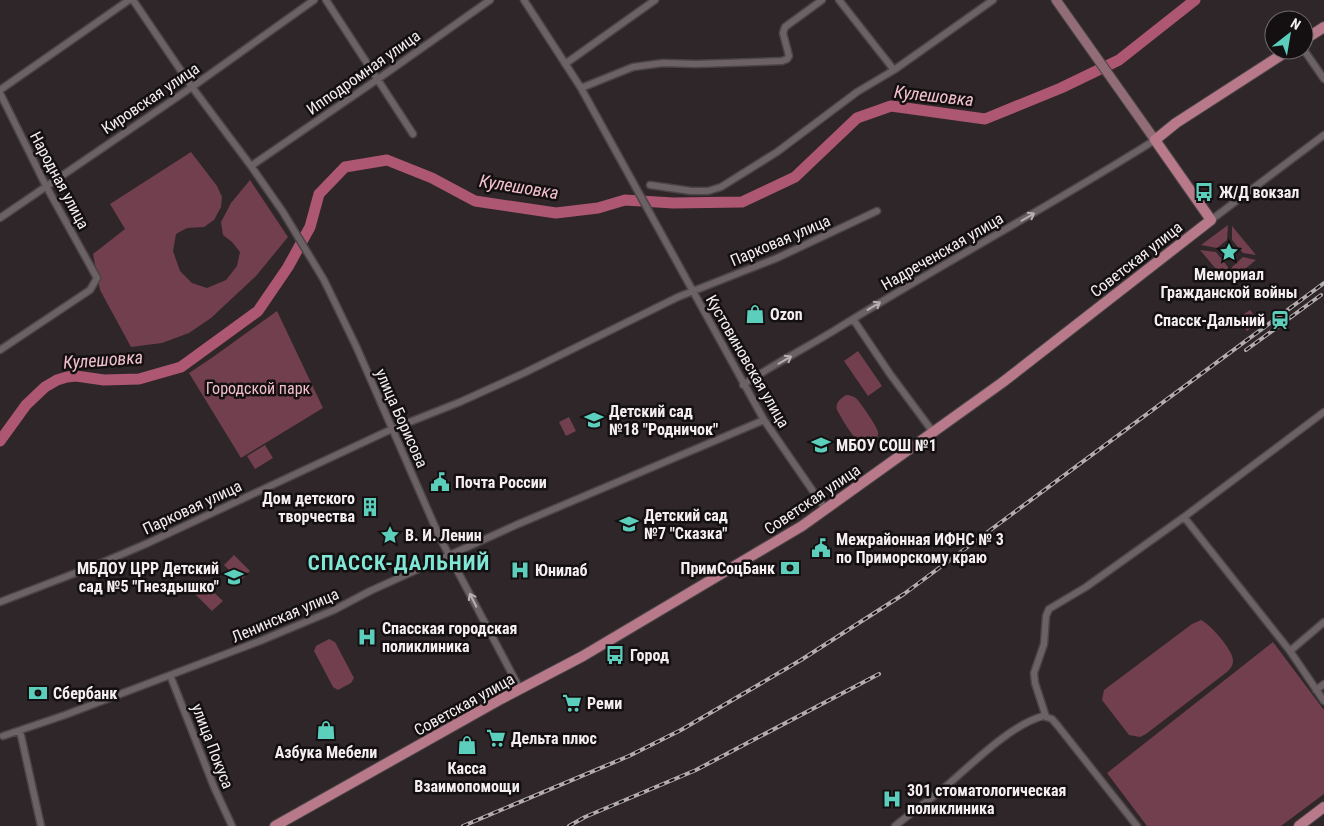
<svg xmlns="http://www.w3.org/2000/svg" width="1324" height="826" font-family="'Roboto Condensed',sans-serif">
<style>
.green{fill:#713f4e}
.lines{fill:none;stroke-linecap:round;stroke-linejoin:round}
.river{stroke:#ad5772;stroke-width:11}
.minor-casing{stroke:#4b4547;stroke-width:9}
.secondary-casing{stroke:#4b4547;stroke-width:11}
.primary-casing{stroke:#4b4547;stroke-width:12}
.minor{stroke:#6c6265;stroke-width:6}
.secondary{stroke:#926d78;stroke-width:9}
.primary{stroke:#b8798b;stroke-width:10}
.rail-casing{stroke:#b3acae;stroke-width:4}
.rail{stroke:#141011;stroke-width:2;stroke-dasharray:5.5;stroke-linecap:butt}
.oneway{stroke:#b7afb1}
.labels{text-anchor:middle;stroke-width:5;stroke-linejoin:round;paint-order:stroke}
.street-label{font-size:16px;fill:#f4eef0;stroke:#141011}
.poi-label{font-size:16px;font-weight:bold;fill:#f4eef0;stroke:#141011;text-anchor:start}
.park-label{font-size:16px;fill:#f0bfcb;stroke:#141011}
.water-label{font-size:18px;font-style:italic;fill:#f3c1ce;stroke:#141011}
.district-label{font-size:21px;font-weight:bold;letter-spacing:1px;fill:#80e7d6;stroke:#141011}
</style>
<rect width="100%" height="100%" fill="#2e2628"/>
<path class="green" d="M 191,152 L 217,186 L 222,197 L 221,207 L 214,220 L 204,227 L 187,228 L 176,234 L 173,251 L 180,271 L 192,283 L 207,288 L 226,280 L 237,266 L 240,252 L 232,242 L 223,235 L 221,222 L 231,203 L 250,180 L 288,237 L 256,276 L 211,318 L 189,333 L 162,343 L 131,347 L 100,290 L 93,254 L 125,229 L 110,204 Z
M 1228,225 L 1227,240 L 1217,248 L 1201,245 Z
M 1232,226 L 1256,255 L 1243,253 L 1232,240 Z
M 1200,250 L 1216,252 L 1228,267 L 1226,281 Z
M 1243,257 L 1256,260 L 1230,281 L 1232,267 Z
M 1250,310 L 1259,322 L 1247,331 L 1238,318 Z
M 277,311 L 323,408 L 241,458 L 189,373 L 213,357 Z
M 858,351 L 882,386 L 868,396 L 844,361 Z
M 846,395 C 850,395 853,396 857,399 C 861,404 877,426 878,432 C 879,436 876,439 873,442 C 859,453 843,420 837,410 C 835,403 840,399 846,395 Z
M 569,417 L 576,431 L 566,436 L 559,422 Z
M 265,445 L 273,458 L 255,469 L 247,456 Z
M 234,555 L 250,571 L 240,581 L 224,565 Z
M 203,582 L 223,601 L 212,611 L 193,592 Z
M 1201,620 C 1210,624 1234,651 1233,661 C 1233,666 1230,669 1227,672 L 1146,734 L 1140,737 L 1129,735 L 1102,700 L 1104,690 L 1192,624 Z
M 329,639 L 335,642 L 354,678 L 351,683 L 338,690 L 333,687 L 314,651 L 316,646 Z
M 1273,642 L 1324,710 L 1324,794 L 1281,826 L 1147,826 L 1107,773 Z"/>
<g class="lines">
<path class="river" d="M 0,441 L 26,405 L 45,387 L 57,380 L 67,377 L 76,376 L 104,380 L 139,379 L 181,367 L 258,311 L 288,267 L 310,227 L 319,194 L 345,167 L 387,160 L 432,178 L 475,201 L 556,213 L 598,208 L 625,200 L 673,203 L 742,202 L 795,177 L 857,118 L 891,106 L 985,119 L 1061,88 L 1119,60 L 1195,0"/>
<g class="minor-casing">
<path id="minor" d="M 133,0 L 192,87 L 251,166 L 283,212 L 324,280 L 356,346 L 440,538 L 520,689
M 326,0 L 413,134
M 524,0 L 581,88 L 764,420 L 826,510
M 839,0 L 894,70
M 1304,50 L 1324,79
M 565,64 L 655,0
M 581,88 L 633,67 L 663,63 L 696,64 L 782,61 L 787,59 L 789,56 L 783,33 L 785,27 L 822,0
M 0,90 L 129,0
M 0,93 L 46,186 L 97,278 L 90,290 L 0,350
M 251,166 L 378,79 L 490,0
M 650,185 L 691,191 L 708,191 L 721,187 L 777,152 L 857,92 L 894,70 L 993,0
M 0,218 L 192,87 L 314,0
M 1211,220 L 1324,135
M 853,319 L 890,374 L 933,432
M 743,385 C 772,365 804,349 835,330 C 940,265 1050,206 1155,140
M 1184,517 L 1290,651
M 0,602 L 99,564 L 148,543 L 392,429 L 460,402 L 524,373 L 678,297 L 777,258 L 877,211
M 1324,622 L 1290,651 L 1324,701
M 170,675 L 214,787 L 232,826
M 1316,690 L 1324,684
M 1046,717 L 1035,683 L 1034,673 L 1044,644 L 1046,616 L 1049,609 L 1086,587 L 1184,517 L 1324,412
M 20,731 L 41,826
M 3,736 L 65,715 L 260,641 L 334,610 L 370,591 L 516,525 L 764,420
M 895,826 C 911,813 928,801 944,788 C 970,766 1010,725 1043,716 L 1052,719 L 1058,726 L 1137,826"/>
</g>
<g class="secondary-casing">
<path id="secondary" d="M 1056,0 L 1155,140"/>
</g>
<g class="primary-casing">
<path id="primary" d="M 1304,40 L 1324,27
M 275,826 L 501,699 L 583,656 L 802,526 L 1003,382 L 1211,220 L 1155,140 L 1176,123 L 1289,50
M 1299,826 L 1324,807"/>
</g>
<use href="#minor" class="minor"/>
<use href="#secondary" class="secondary"/>
<use href="#primary" class="primary"/>
<g class="rail-casing">
<path id="rail" d="M 1246,350 L 1321,295
M 463,826 L 629,756 L 681,730 L 801,660 L 904,594 L 1324,283
M 569,826 L 585,817 L 696,770 L 879,674"/>
</g>
<use href="#rail" class="rail"/>
</g>
<defs><path id="oneway-shaft" d="M-6 0H5M1.5-3L5.5 0L1.5 3" fill="none" stroke-width="1.6" stroke-linecap="round" stroke-linejoin="round" transform="scale(1.25)"/></defs>
<g class="oneway">
<use href="#oneway-shaft" transform="translate(1028 217) rotate(-30)"/>
<use href="#oneway-shaft" transform="translate(874 306) rotate(-31)"/>
<use href="#oneway-shaft" transform="translate(785 360) rotate(-30)"/>
<use href="#oneway-shaft" transform="translate(473 600) rotate(-117)"/>
</g>
<defs>
<g id="bus-bare" transform="scale(1.5)"><path d="M-5-6H5V4H4V6H2V4H-2V6H-4V4H-5ZM-3.5-4V0h7V-4ZM-3.5 1.2v1.5H-2V1.2ZM2 1.2v1.5H3.5V1.2Z" fill="#5bcebc" stroke="#141011" stroke-width="2.5" paint-order="stroke"/></g>
<g id="sight-bare" transform="scale(1.5)"><path d="M0-6L1.8-2.2L6-1.7L2.9 1.2L3.7 5.4L0 3.3L-3.7 5.4L-2.9 1.2L-6-1.7L-1.8-2.2Z" fill="#5bcebc" stroke="#141011" stroke-width="2.5" paint-order="stroke"/></g>
<g id="shop-bare" transform="scale(1.5)"><path d="M-5-2.5h2.3a2.7 3.5 0 0 1 5.4 0H5L5.5 6h-11ZM-1.5-2.5h3a1.5 2.3 0 0 0-3 0Z" fill="#5bcebc" stroke="#141011" stroke-width="2.5" paint-order="stroke"/></g>
<g id="station-bare" transform="scale(1.5)"><path d="M-3-6H3Q5-6 5-4V2Q5 4 3 4L4.5 6H3L1.5 4h-3L-3 6H-4.5L-3 4Q-5 4-5 2V-4Q-5-6-3-6ZM-3.5-4v3h7v-3ZM-3.5 1v1.5H-2V1ZM2 1v1.5H3.5V1Z" fill="#5bcebc" stroke="#141011" stroke-width="2.5" paint-order="stroke"/></g>
<g id="school-bare" transform="scale(1.5)"><path d="M0-5L7-2L0 1L-7-2ZM-4 1L0 2.5L4 1V4Q0 6-4 4Z" fill="#5bcebc" stroke="#141011" stroke-width="2.5" paint-order="stroke"/></g>
<g id="civic-bare" transform="scale(1.5)"><path d="M-.6-6.5H3V-4.5H.6V-3L4-1V1h2V6H-6V1h2V-1L-.6-3ZM-1.2 2.5V6h2.4V2.5Z" fill="#5bcebc" stroke="#141011" stroke-width="2.5" paint-order="stroke"/></g>
<g id="building-bare" transform="scale(1.5)"><path d="M-4-6H4V6H1V3H-1V6H-4ZM-2.5-4.3h1.7v1.8h-1.7ZM.8-4.3h1.7v1.8H.8ZM-2.5-1h1.7V.8h-1.7ZM.8-1h1.7V.8H.8Z" fill="#5bcebc" stroke="#141011" stroke-width="2.5" paint-order="stroke"/></g>
<g id="bank-bare" transform="scale(1.5)"><path d="M-6-4H6V4H-6ZM0-2.3a2.3 2.3 0 1 0 0 4.6a2.3 2.3 0 1 0 0-4.6Z" fill="#5bcebc" stroke="#141011" stroke-width="2.5" paint-order="stroke"/></g>
<g id="hospital-bare" transform="scale(1.5)"><path d="M-5-5h3v3.5h4V-5h3V5h-3V1.5h-4V5h-3Z" fill="#5bcebc" stroke="#141011" stroke-width="2.5" paint-order="stroke"/></g>
<g id="supermarket-bare" transform="scale(1.5)"><path d="M-6-5.5h2.5l.6 2H6L4.5 2H-2.5L-4.4-4H-6ZM-1.5 3.2a1.3 1.3 0 1 0 .1 0ZM3 3.2a1.3 1.3 0 1 0 .1 0Z" fill="#5bcebc" stroke="#141011" stroke-width="2.5" paint-order="stroke"/></g>
</defs>
<g fill-rule="evenodd">
<use href="#bus-bare" x="1204" y="192"/>
<use href="#sight-bare" x="1229" y="252"/>
<use href="#shop-bare" x="755" y="314"/>
<use href="#station-bare" x="1280" y="320"/>
<use href="#school-bare" x="594" y="420"/>
<use href="#school-bare" x="821" y="445"/>
<use href="#civic-bare" x="440" y="482"/>
<use href="#building-bare" x="370" y="507"/>
<use href="#school-bare" x="629" y="524"/>
<use href="#sight-bare" x="390" y="535"/>
<use href="#civic-bare" x="821" y="548"/>
<use href="#bank-bare" x="790" y="568"/>
<use href="#hospital-bare" x="520" y="570"/>
<use href="#school-bare" x="234" y="577"/>
<use href="#hospital-bare" x="367" y="637"/>
<use href="#bus-bare" x="615" y="655"/>
<use href="#bank-bare" x="38" y="693"/>
<use href="#supermarket-bare" x="572" y="703"/>
<use href="#shop-bare" x="326" y="730"/>
<use href="#supermarket-bare" x="496" y="738"/>
<use href="#shop-bare" x="467" y="745"/>
<use href="#hospital-bare" x="892" y="799"/>
</g>
<g class="labels">
<g class="street-label">
<text transform="translate(363 72) rotate(-35)" y="6">Ипподромная улица</text>
<text transform="translate(150 98) rotate(-34)" y="6">Кировская улица</text>
<text transform="translate(60 180) rotate(62)" y="6">Народная улица</text>
<text transform="translate(780 240) rotate(-23)" y="6">Парковая улица</text>
<text transform="translate(942 251) rotate(-30)" y="6">Надреченская улица</text>
<text transform="translate(1136 259) rotate(-38)" y="6">Советская улица</text>
<text transform="translate(748 361) rotate(60)" y="6">Кустовиновская улица</text>
<text transform="translate(402 418) rotate(66)" y="6">улица Борисова</text>
<text transform="translate(812 499) rotate(-34)" y="6">Советская улица</text>
<text transform="translate(192 507) rotate(-25)" y="6">Парковая улица</text>
<text transform="translate(285 615) rotate(-23)" y="6">Ленинская улица</text>
<text transform="translate(464 704) rotate(-29)" y="6">Советская улица</text>
<text transform="translate(213 746) rotate(69)" y="6">улица Покуса</text>
</g>
<g class="poi-label">
<text x="1219" y="198">Ж/Д вокзал</text>
<text x="1229" y="280" text-anchor="middle">Мемориал<tspan x="1229" dy="18">Гражданской войны</tspan></text>
<text x="770" y="320">Ozon</text>
<text x="1265" y="326" text-anchor="end">Спасск-Дальний</text>
<text x="609" y="417">Детский сад<tspan x="609" dy="18">№18 "Родничок"</tspan></text>
<text x="836" y="451">МБОУ СОШ №1</text>
<text x="455" y="488">Почта России</text>
<text x="355" y="504" text-anchor="end">Дом детского<tspan x="355" dy="18">творчества</tspan></text>
<text x="644" y="521">Детский сад<tspan x="644" dy="18">№7 "Сказка"</tspan></text>
<text x="405" y="541">В. И. Ленин</text>
<text x="836" y="545">Межрайонная ИФНС № 3<tspan x="836" dy="18">по Приморскому краю</tspan></text>
<text x="219" y="574" text-anchor="end">МБДОУ ЦРР Детский<tspan x="219" dy="18">сад №5 "Гнездышко"</tspan></text>
<text x="775" y="574" text-anchor="end">ПримСоцБанк</text>
<text x="535" y="576">Юнилаб</text>
<text x="382" y="634">Спасская городская<tspan x="382" dy="18">поликлиника</tspan></text>
<text x="630" y="661">Город</text>
<text x="53" y="699">Сбербанк</text>
<text x="587" y="709">Реми</text>
<text x="511" y="744">Дельта плюс</text>
<text x="326" y="758" text-anchor="middle">Азбука Мебели</text>
<text x="467" y="774" text-anchor="middle">Касса<tspan x="467" dy="18">Взаимопомощи</tspan></text>
<text x="907" y="796">301 стоматологическая<tspan x="907" dy="18">поликлиника</tspan></text>
</g>
<g class="park-label">
<text x="258" y="394">Городской парк</text>
</g>
<g class="water-label">
<text transform="translate(934 96) rotate(6)" y="6">Кулешовка</text>
<text transform="translate(519 187) rotate(9)" y="6">Кулешовка</text>
<text transform="translate(103 360) rotate(-4)" y="6">Кулешовка</text>
</g>
<g class="district-label">
<text x="399" y="570">СПАССК-ДАЛЬНИЙ</text>
</g>
</g>
<g transform="translate(1289 35) rotate(31)"><circle r="24" fill="#141011" stroke="#6e696a"/>
<path d="M0-4L9 19L0 12L-9 19Z" fill="#5bcebc"/>
<text y="-8" font-size="14" font-weight="bold" text-anchor="middle" fill="#f4eef0">N</text>
</g>
</svg>
